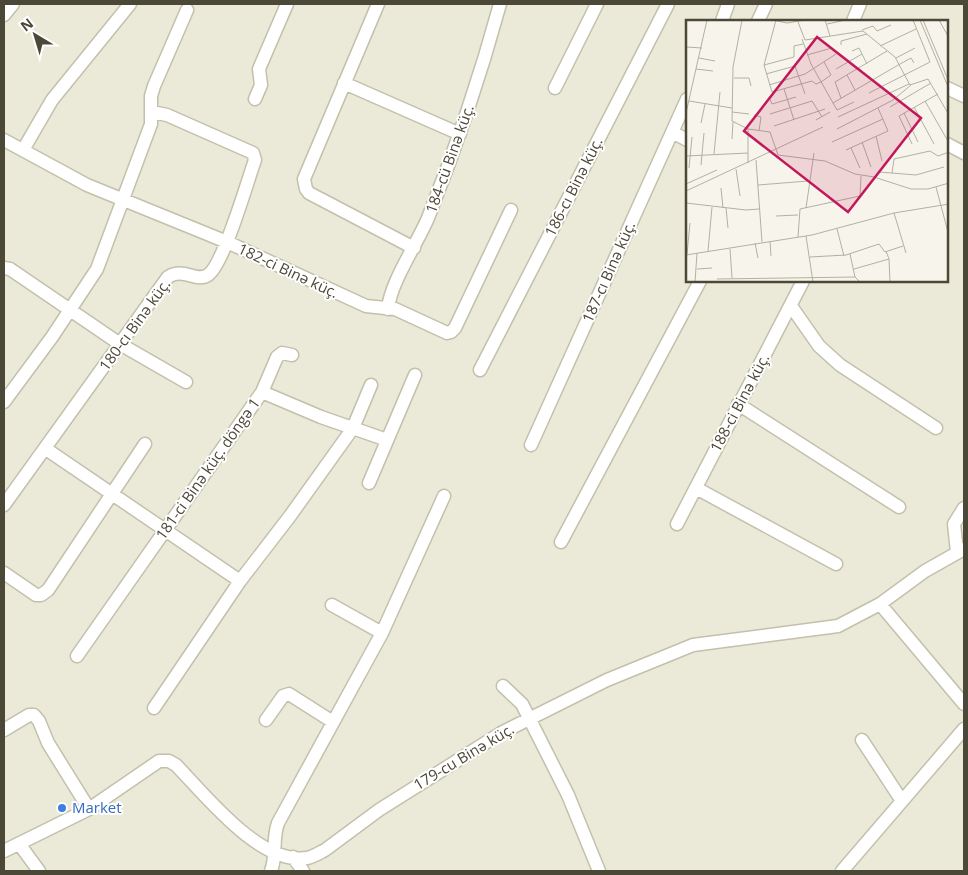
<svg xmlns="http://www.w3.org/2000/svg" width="968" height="875" font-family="'Open Sans',sans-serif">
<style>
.residential{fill:#ebe9d8;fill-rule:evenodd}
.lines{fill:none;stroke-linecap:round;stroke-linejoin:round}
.street-casing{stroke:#c3c0ac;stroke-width:15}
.street{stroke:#fff;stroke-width:12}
.shop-dot{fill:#3f7fe0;stroke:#fff;stroke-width:2}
.labels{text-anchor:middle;stroke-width:4;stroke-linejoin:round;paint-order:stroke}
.street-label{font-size:15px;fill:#4c4837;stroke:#fff}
.shop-label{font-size:15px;fill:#366cbe;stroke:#fff;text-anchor:start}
.inset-road{fill:none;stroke:#b3b0a3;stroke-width:1}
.view{fill:#c2185b;fill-opacity:0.15;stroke:#c2185b;stroke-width:2.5}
.inset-edge{fill:none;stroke:#4c4837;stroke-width:2.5}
</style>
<rect width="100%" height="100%" fill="#f7f5eb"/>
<path class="residential" d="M 4,4 L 964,4 L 964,871 L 4,871 ZM 687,21 L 947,21 L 947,281 L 687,281 Z"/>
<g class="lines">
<g class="street-casing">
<path id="street" d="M 378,4 L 304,179 L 306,189 L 309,193 L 414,248
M 4,15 L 13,4
M 722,21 L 728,4
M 758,21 L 766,4
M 853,21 L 860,4
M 344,83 L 460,134
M 555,88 L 597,4
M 947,88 L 964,96
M 255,99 L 261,85 L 259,69 L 287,4
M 672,132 L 687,140
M 4,140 L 87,185 L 227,242 L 366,306 L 395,309 L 447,333 L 451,332 L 455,328 L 511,210
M 947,144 L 964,153
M 23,150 L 52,100 L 130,4
M 4,268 L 10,269 L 120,344 L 186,382
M 791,306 L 819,346 L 840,365 L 936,428
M 388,309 C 390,283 417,244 428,218 C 456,148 480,77 500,4
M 480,370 L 668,4
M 262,392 L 277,357 L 282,353 L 292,355
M 4,402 L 52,337 L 97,269 L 151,124 L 151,96 L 154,86 L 187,10
M 738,404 L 899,507
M 531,445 L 687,99
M 46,449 L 240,581
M 369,483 L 415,375
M 696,488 L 836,564
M 4,505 L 168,277 C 184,267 196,283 208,275 C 224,264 247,182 255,160 L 253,153 L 167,115 L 152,112
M 677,524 L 803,281
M 561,542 L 700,281
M 957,552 L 954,524 L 964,508
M 4,573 L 36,595 L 41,595 L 48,590 L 145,444
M 880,604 L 964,704
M 332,605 L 382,633
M 77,656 L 262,392 L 321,417 L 387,440
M 503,686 L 522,704 L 568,795 L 599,871
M 154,708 L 240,581 L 290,516 L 353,428 L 371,385
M 266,720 L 283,696 L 289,694 L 333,722
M 4,730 L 29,715 L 34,715 L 39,721 L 48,743 L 89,809
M 862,740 L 902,801
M 20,845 L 39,871
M 4,851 L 89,809 L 159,761 L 169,761 L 176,765 C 206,796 260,865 307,858 C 313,857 319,853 325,850 L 379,810 L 501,733 L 607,680 L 693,645 L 838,626 L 880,604 L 925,571 L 964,549
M 293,857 L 303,871
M 271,871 C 277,856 272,839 278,823 L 382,633 L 444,496
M 842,871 L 964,729"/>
</g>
<use href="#street" class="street"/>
</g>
<circle class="shop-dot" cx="62" cy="808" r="5"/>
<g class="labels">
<g class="street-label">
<text transform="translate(450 159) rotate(-70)" y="5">184-cü Binə küç.</text>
<text transform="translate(574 187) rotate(-63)" y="5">186-cı Binə küç.</text>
<text transform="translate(288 271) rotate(25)" y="5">182-ci Binə küç.</text>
<text transform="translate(609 272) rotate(-66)" y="5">187-cı Binə küç.</text>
<text transform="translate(135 325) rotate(-54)" y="5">180-cı Binə küç.</text>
<text transform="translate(740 403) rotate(-62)" y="5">188-ci Binə küç.</text>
<text transform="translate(208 469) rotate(-55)" y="5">181-ci Binə küç. döngə 1</text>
<text transform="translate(464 757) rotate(-31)" y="5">179-cu Binə küç.</text>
</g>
<g class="shop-label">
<text x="72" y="813">Market</text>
</g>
</g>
<g transform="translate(686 20)">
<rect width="262" height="262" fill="#f7f5eb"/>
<path class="inset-road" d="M 56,0 L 47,47 L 46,101 L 62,109 L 84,112 L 92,135 L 139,141 L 169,154 L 188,157 L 225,169 L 242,169 L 263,163M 86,0 L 101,3 L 119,0M 90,0 L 78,45 L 86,72 L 126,61 L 130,64 L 135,62 L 145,55 L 138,42M 139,0 L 144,16M 234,0 L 263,69M 237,0 L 263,62M 253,0 L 263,18M 112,2 L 119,20 L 177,11 L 209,37 L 224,65 L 242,59 L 263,95M 141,4 L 160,0M 176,10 L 187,6 L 191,11 L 205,5M 116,19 L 125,44 L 151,90 L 168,82M 155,25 L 155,21 L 181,14M 194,26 L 230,9M 0,27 L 16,28M 166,31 L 173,28 L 181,44M 121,35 L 146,28M 13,38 L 29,41M 210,38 L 229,28M 78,45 L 108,37 L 108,26 L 117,24M 10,49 L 27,51M 150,49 L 176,34M 80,54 L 109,46 L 119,74M 161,55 L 169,70M 48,58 L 63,58 L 65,66M 83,65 L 119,54 L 150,34M 98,69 L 108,100M 183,73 L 244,42 L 227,0M 83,77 L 86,84 L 110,77M 155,78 L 149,62 L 201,31M 3,81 L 46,88M 239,81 L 263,123M 147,83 L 214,44 L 225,38 L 228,43M 204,87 L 245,63M 228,87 L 248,124M 46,92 L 63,94M 0,93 L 21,0M 218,93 L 232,122M 84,94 L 126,81 L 136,97M 68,95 L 75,97 L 73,111M 152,97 L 223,64M 130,100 L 144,92M 15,103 L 19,84M 88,106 L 139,89M 62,109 L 62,143M 151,109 L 207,80 L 225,65M 190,116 L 196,141M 46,119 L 47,102M 146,122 L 197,99M 176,122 L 185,147M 226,124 L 213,96 L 252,74M 165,128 L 174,148M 160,130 L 202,111 L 192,88M 28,134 L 34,72M 0,136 L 62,133M 70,140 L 76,222M 15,145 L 18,113M 3,148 L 6,117M 50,149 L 54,176M 206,153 L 208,139 L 244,131 L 252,136 L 263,132M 188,157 L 193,152 L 230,155 L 258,147M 0,164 L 31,150M 72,165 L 122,161M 250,167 L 263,216M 35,168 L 37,188M 0,171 L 137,107M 0,183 L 60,190 L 73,189M 40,188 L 42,208M 120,188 L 128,133M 208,193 L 220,233M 90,196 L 112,195M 151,209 L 158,236M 120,216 L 127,262M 112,217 L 114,189 L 174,176 L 175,156M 84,221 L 85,236M 69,223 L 72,238M 44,229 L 46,258M 22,231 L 26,187M 1,234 L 4,203M 164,234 L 169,257 L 173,261M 0,235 L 126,215 L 208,193 L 263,184M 124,237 L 160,235 L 193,224 L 199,232 L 217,226M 203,239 L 204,262M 11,249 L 26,248M 168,249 L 203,239 L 200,231M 31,259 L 169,257M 9,262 L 11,233"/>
<path class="view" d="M 131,17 L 235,98 L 162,192 L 58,111 Z"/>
<rect width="262" height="262" class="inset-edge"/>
</g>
<rect width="968" height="875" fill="none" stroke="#4c4837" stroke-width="10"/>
<g transform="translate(35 35) rotate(322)" stroke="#ffffff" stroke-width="4" paint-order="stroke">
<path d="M0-4L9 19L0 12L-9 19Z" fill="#4c4837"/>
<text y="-8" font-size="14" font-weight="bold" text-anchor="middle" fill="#4c4837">N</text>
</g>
</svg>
